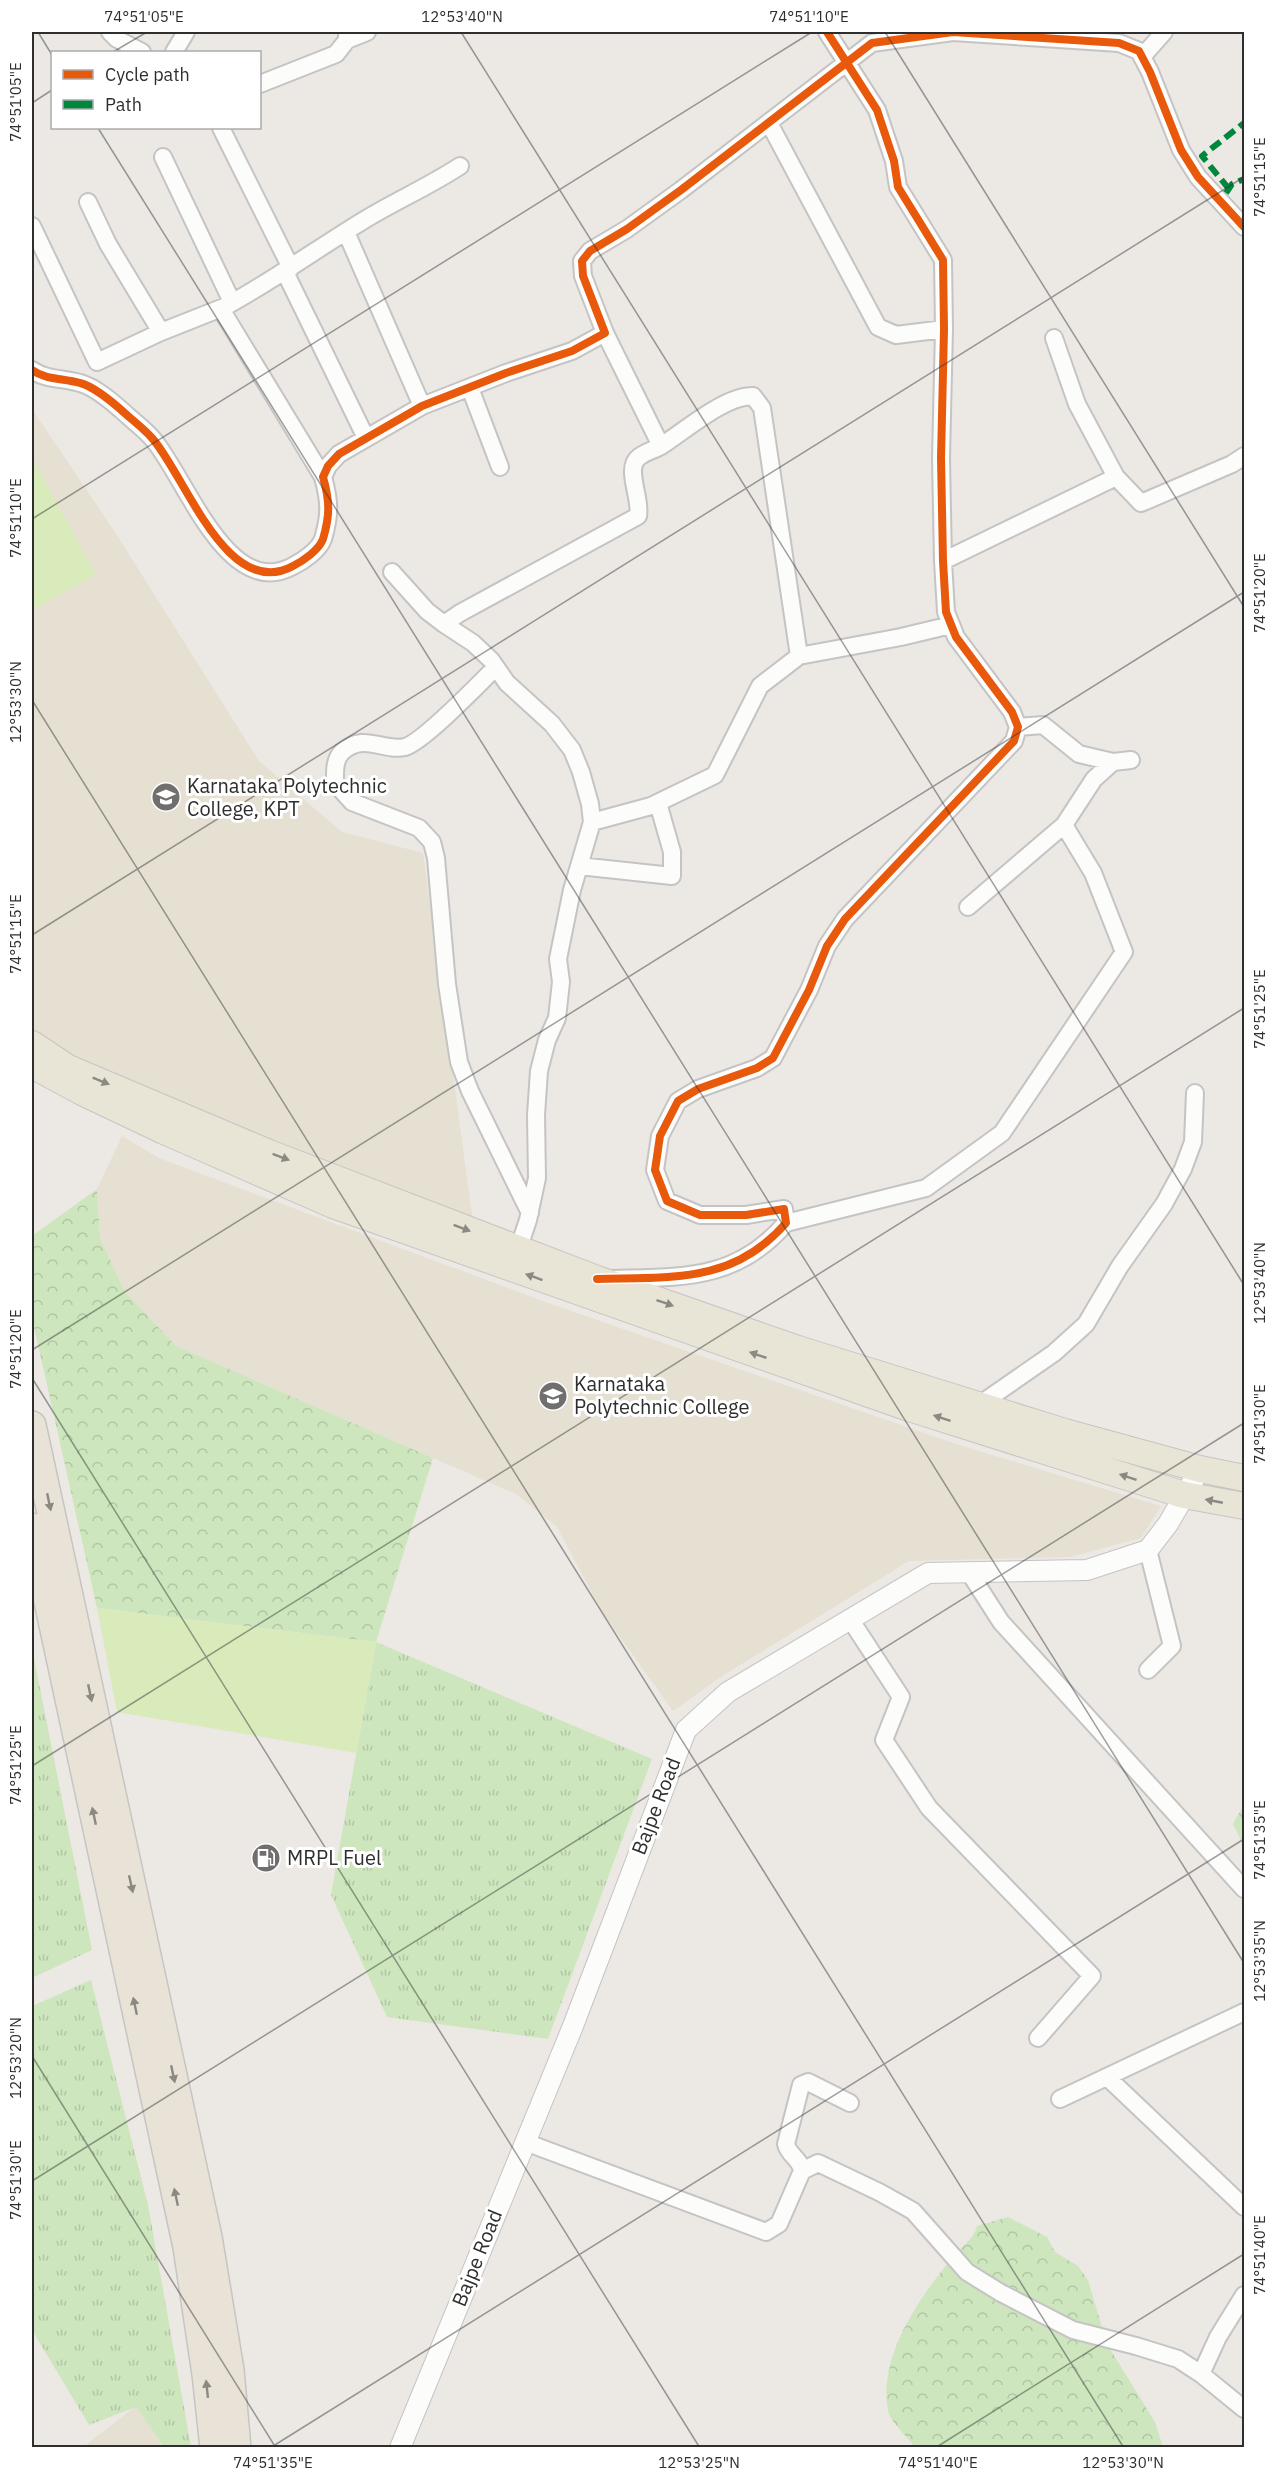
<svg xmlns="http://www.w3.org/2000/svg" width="1276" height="2479" font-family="'IBM Plex Sans',sans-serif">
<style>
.education{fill:#e6e0d3}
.grass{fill:url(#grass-tufts)}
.forest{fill:url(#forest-crowns)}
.pitch{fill:#d9eabb}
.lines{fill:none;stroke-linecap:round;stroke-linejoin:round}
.minor-casing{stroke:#c5c4c5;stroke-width:20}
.tertiary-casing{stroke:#c5c4c5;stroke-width:22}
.primary-casing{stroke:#c6c5c4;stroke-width:28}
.trunk-casing{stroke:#c6c5c4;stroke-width:30}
.minor{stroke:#fcfcfb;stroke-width:16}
.tertiary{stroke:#fcfcfb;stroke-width:20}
.primary{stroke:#e8e4d6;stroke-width:26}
.trunk{stroke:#e9e2d6;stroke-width:27}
.quiet{stroke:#00873e;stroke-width:6;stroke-dasharray:12 6;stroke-linecap:butt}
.cycleway-casing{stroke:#fff;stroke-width:11}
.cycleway{stroke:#e8590c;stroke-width:8}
.oneway{fill:#8b8982}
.oneway2{fill:#8c8882}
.ticks{fill:none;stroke:#2e2e2e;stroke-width:1.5;stroke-opacity:0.45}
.labels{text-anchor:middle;stroke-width:6;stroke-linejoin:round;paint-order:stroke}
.poi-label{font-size:20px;fill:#2e2e2e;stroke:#fff;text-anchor:start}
.street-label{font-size:20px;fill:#2e2e2e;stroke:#fff}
.neatline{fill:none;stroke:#2e2e2e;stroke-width:2}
.ticks-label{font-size:15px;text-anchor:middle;fill:#2e2e2e}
</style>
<defs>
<pattern id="grass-tufts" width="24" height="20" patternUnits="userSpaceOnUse" patternTransform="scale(1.5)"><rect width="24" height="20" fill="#cee6be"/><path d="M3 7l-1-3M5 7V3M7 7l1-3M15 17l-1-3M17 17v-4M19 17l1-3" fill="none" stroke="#b1c6a4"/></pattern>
<pattern id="forest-crowns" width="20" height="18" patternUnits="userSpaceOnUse" patternTransform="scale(1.5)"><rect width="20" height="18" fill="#cee6be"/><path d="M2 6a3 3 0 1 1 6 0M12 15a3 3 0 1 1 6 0" fill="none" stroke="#b1c6a4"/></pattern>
</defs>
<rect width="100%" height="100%" fill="#ece8e4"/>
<path class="education" d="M 32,409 L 115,532 L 259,761 L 342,832 L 423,853 L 474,1229 L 246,1139 L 32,1037 Z
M 122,1136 L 159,1158 L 548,1303 L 959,1445 L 1161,1506 L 1141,1538 L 1070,1557 L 909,1561 L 722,1676 L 673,1711 L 602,1612 L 557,1527 L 516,1494 L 176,1346 L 125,1292 L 100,1238 L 97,1189 Z
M 136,2406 L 164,2448 L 82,2448 Z"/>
<path class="grass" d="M 376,1642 L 652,1759 L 548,2039 L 387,2017 L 331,1895 Z
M 32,1648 L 92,1950 L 32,1978 Z
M 91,1980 L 148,2205 L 191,2447 L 164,2447 L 136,2407 L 89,2425 L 32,2330 L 32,2006 Z"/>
<path class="forest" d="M 97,1189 L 100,1238 L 125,1292 L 176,1346 L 433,1458 L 376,1642 L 97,1608 L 32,1318 L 32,1236 Z
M 1244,1804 L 1244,1846 L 1233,1824 Z
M 1008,2217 L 1047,2237 L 1055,2252 L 1078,2266 L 1088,2280 L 1107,2344 L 1155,2422 L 1163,2447 L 915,2447 C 909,2439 889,2420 888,2411 C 878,2355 919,2299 952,2258 C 961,2246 974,2240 977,2226 Z"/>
<path class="pitch" d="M 32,458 L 96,574 L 32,610 Z
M 97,1608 L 376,1642 L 356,1753 L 117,1712 Z"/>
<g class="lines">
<g class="minor-casing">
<path id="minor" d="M 110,32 L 117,39 L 142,52
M 347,40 L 367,32
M 174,52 L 186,32
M 1142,57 L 1164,32
M 260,84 L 336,54 L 347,40 L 347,32
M 769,123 L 878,327 L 896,335 L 944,329
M 221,128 L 291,268
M 163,157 L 232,302
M 88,202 L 108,244 L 161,332
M 32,226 L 97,362 L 161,332 L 224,307
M 346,232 L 422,406
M 285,272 L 366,438
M 605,333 L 661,446 C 686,430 724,396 753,396 L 762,408 L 799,656 L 901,637 L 951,625
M 1054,338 L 1077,404 L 1116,477 L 1141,503 L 1232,464 L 1244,456
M 32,370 C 46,380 63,378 80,383 C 96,387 116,405 128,416 C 136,423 145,430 152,438 C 185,475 227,602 293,566 C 303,561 319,550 323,539 C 330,515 330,502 323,477 L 328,466 L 339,454 L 422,406 L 506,373 L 572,351 L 605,333 L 583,276 L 582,261 L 590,251 L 627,229 L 681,190 L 872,43 L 953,32 L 1119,43 L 1139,51 L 1150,72 L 1181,150 L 1198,177 L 1244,227
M 470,388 L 500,467
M 323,477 L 221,309 C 269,283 314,251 361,222 C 393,202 428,187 460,166
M 943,561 L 1116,477
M 392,572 L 427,611 L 444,624
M 496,667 C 479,684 423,742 405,747 C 383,752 364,732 342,752 C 334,760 335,772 335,783 L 352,802 L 419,828 L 432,842 L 436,858 L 447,984 L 459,1062 L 470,1091 L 530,1213
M 1018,727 L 1043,725 L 1079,754 L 1113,762
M 592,822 L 651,806 L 715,775 L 760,686 L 799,656
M 579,866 L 672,876 L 672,852 L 658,803
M 968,907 L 1064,825
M 786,1223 L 926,1188 L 1002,1133 L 1124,952 L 1093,873 L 1064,825 L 1094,779 L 1113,762 L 1131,760
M 518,1250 L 528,1220 L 537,1178 L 536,1115 L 539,1071 L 547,1040 L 557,1018 L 561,982 L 558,959 L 572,890 L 592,822 L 590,804 L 581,772 L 572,750 L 552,724 L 507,683 L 491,660 L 473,643 L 444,624 L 460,613 L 638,516 C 642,499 624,468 639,457 C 645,452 654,450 661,446
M 612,1279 C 682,1277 736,1281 786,1223 L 784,1209 L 746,1215 L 700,1215 L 667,1201 L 655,1170 L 660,1136 L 678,1101 L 698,1089 L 757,1068 L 773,1058 L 809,990 L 827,946 L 845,919 L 1014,741 L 1018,727 L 1012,712 L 956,637 L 946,612 L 943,561 L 941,458 L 944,329 L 943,260 L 898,187 L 894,161 L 877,110 L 827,32
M 979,1405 L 1054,1353 L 1086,1324 L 1120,1266 L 1164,1204 L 1183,1169 L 1193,1142 L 1195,1093
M 969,1572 L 1001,1622 L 1244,1889
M 850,1619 L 901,1697 L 884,1740 L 929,1808 L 1092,1976 L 1038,2038
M 1148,1670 L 1172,1646 L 1148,1550
M 1108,2078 L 1244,2207
M 1060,2099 L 1244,2012
M 525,2142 L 766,2232 L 779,2224 L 802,2171 C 801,2159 788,2155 786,2144 L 801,2085 L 808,2082 L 850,2103
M 802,2171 L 818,2163 L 879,2192 L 913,2211 L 967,2272 L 1001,2293 L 1073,2330 L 1136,2346 L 1178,2359 L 1201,2374 L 1244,2409
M 1201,2374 L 1218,2337 L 1244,2295"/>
</g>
<g class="tertiary-casing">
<path id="tertiary" d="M 400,2448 L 573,2026 L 686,1730 L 728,1692 L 928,1573 L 1087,1570 L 1148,1550 L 1168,1524 L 1200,1469"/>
</g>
<g class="primary-casing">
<path id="primary" d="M 32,1044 L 68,1068 L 269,1153 L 597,1279 L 798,1349 L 1065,1432 L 1200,1469 L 1244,1478
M 32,1065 L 82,1092 L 164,1131 L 333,1205 L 906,1407 L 1184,1495 L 1244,1506"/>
</g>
<g class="trunk-casing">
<path id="trunk" d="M 32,1425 L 208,2237 L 230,2370 L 237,2448
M 32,1527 L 187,2247 L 206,2374 L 214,2448"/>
</g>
<use href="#minor" class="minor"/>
<use href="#tertiary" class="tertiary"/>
<use href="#primary" class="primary"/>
<use href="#trunk" class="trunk"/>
<path class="quiet" d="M 1229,189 L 1202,156 L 1244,123
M 1226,193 L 1232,184 L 1244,179"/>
<g class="cycleway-casing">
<path id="cycleway" d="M 32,370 C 46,380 63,378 80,383 C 96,387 116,405 128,416 C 136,423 145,430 152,438 C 185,475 227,602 293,566 C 303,561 319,550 323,539 C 330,515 330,502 323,477 L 328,466 L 339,454 L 422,406 L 506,373 L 572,351 L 605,333 L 583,276 L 582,261 L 590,251 L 627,229 L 681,190 L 872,43 L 953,32 L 1119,43 L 1139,51 L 1150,72 L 1181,150 L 1198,177 L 1244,227
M 597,1279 C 671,1277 733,1284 786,1223 L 784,1209 L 746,1215 L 700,1215 L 667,1201 L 655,1170 L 660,1136 L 678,1101 L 698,1089 L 757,1068 L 773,1058 L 809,990 L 827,946 L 845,919 L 1014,741 L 1018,727 L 1012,712 L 956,637 L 946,612 L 943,561 L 941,458 L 944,329 L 943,260 L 898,187 L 894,161 L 877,110 L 827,32"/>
</g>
<use href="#cycleway" class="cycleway"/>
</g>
<defs><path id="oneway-solid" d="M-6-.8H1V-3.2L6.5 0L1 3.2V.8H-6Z" transform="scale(1.5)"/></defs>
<g class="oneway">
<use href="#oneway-solid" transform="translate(101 1081) rotate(22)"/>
<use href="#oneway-solid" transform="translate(281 1157) rotate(21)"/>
<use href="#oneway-solid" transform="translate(462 1228) rotate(21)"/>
<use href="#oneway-solid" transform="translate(534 1277) rotate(-160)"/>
<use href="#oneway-solid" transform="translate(665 1303) rotate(19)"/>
<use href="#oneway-solid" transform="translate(758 1355) rotate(-161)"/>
<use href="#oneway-solid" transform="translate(942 1418) rotate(-162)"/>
<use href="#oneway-solid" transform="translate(1128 1477) rotate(-162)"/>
<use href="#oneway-solid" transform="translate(1214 1501) rotate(-169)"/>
</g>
<g class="oneway2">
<use href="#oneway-solid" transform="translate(49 1502) rotate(78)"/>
<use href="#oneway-solid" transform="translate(90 1693) rotate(78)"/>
<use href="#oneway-solid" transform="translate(94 1816) rotate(-102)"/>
<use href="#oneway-solid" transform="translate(131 1884) rotate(77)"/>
<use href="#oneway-solid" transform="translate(135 2006) rotate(-102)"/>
<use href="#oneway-solid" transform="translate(173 2074) rotate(78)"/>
<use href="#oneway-solid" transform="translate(176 2197) rotate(-102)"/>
<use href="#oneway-solid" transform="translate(207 2389) rotate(-96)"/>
</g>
<path class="ticks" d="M 38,32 L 52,55M 461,32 L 1244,1285M 885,32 L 1244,607M 113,52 L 147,32M 32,103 L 52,90M 98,128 L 1244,1963M 32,519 L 812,32M 32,700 L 1124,2448M 32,935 L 1244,177M 32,1350 L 1244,592M 32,1378 L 700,2448M 32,1766 L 1244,1008M 32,2056 L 276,2448M 32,2181 L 1244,1423M 270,2448 L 1244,1839M 935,2448 L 1244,2254"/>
<defs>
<g id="university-disc" transform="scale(1.5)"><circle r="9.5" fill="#706f6e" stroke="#fff"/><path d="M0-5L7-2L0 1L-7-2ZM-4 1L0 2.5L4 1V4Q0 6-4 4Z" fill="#fff"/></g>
<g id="fuel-disc" transform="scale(1.5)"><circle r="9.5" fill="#706f6e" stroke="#fff"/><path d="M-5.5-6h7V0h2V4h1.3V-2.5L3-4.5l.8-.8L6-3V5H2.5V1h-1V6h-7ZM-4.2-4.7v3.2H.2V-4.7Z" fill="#fff"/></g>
</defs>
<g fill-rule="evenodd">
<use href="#university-disc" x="166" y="797"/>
<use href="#university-disc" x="553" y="1396"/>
<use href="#fuel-disc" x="266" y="1858"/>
</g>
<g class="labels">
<g class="poi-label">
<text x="187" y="793">Karnataka Polytechnic<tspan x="187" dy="23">College, KPT</tspan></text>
<text x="574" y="1391">Karnataka<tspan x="574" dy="23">Polytechnic College</tspan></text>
<text x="287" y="1865">MRPL Fuel</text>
</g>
<g class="street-label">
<text transform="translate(656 1806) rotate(-69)" y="7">Bajpe Road</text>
<text transform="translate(477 2258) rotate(-68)" y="7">Bajpe Road</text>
</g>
</g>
<rect width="1276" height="2479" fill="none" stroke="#ffffff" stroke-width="66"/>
<rect x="51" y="51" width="210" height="78" fill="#ffffff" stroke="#ababab" stroke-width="1.5"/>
<rect x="63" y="70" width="30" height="9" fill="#e8590c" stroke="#ababab" stroke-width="1.5"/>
<text x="105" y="81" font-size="18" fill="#2e2e2e">Cycle path</text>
<rect x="63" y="100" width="30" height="9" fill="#00873e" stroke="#ababab" stroke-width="1.5"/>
<text x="105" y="111" font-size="18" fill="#2e2e2e">Path</text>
<rect x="33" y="33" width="1210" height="2413" class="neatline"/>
<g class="ticks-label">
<text x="144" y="22">74°51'05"E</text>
<text x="462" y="22">12°53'40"N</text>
<text x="809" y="22">74°51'10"E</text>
<text transform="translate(16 102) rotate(-90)" y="5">74°51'05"E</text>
<text transform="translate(1260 177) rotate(-90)" y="5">74°51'15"E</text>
<text transform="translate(16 518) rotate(-90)" y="5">74°51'10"E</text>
<text transform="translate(1260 593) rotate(-90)" y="5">74°51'20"E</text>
<text transform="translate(16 702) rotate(-90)" y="5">12°53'30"N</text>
<text transform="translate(16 934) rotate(-90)" y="5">74°51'15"E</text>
<text transform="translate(1260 1009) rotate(-90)" y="5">74°51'25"E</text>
<text transform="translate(1260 1283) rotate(-90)" y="5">12°53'40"N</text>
<text transform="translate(16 1349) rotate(-90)" y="5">74°51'20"E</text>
<text transform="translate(1260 1424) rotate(-90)" y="5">74°51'30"E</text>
<text transform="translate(16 1765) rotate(-90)" y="5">74°51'25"E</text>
<text transform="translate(1260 1840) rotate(-90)" y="5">74°51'35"E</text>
<text transform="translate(1260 1961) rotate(-90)" y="5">12°53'35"N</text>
<text transform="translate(16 2058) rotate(-90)" y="5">12°53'20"N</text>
<text transform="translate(16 2180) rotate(-90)" y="5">74°51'30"E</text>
<text transform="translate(1260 2255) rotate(-90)" y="5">74°51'40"E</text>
<text x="273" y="2468">74°51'35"E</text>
<text x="699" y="2468">12°53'25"N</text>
<text x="938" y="2468">74°51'40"E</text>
<text x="1123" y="2468">12°53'30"N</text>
</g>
</svg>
